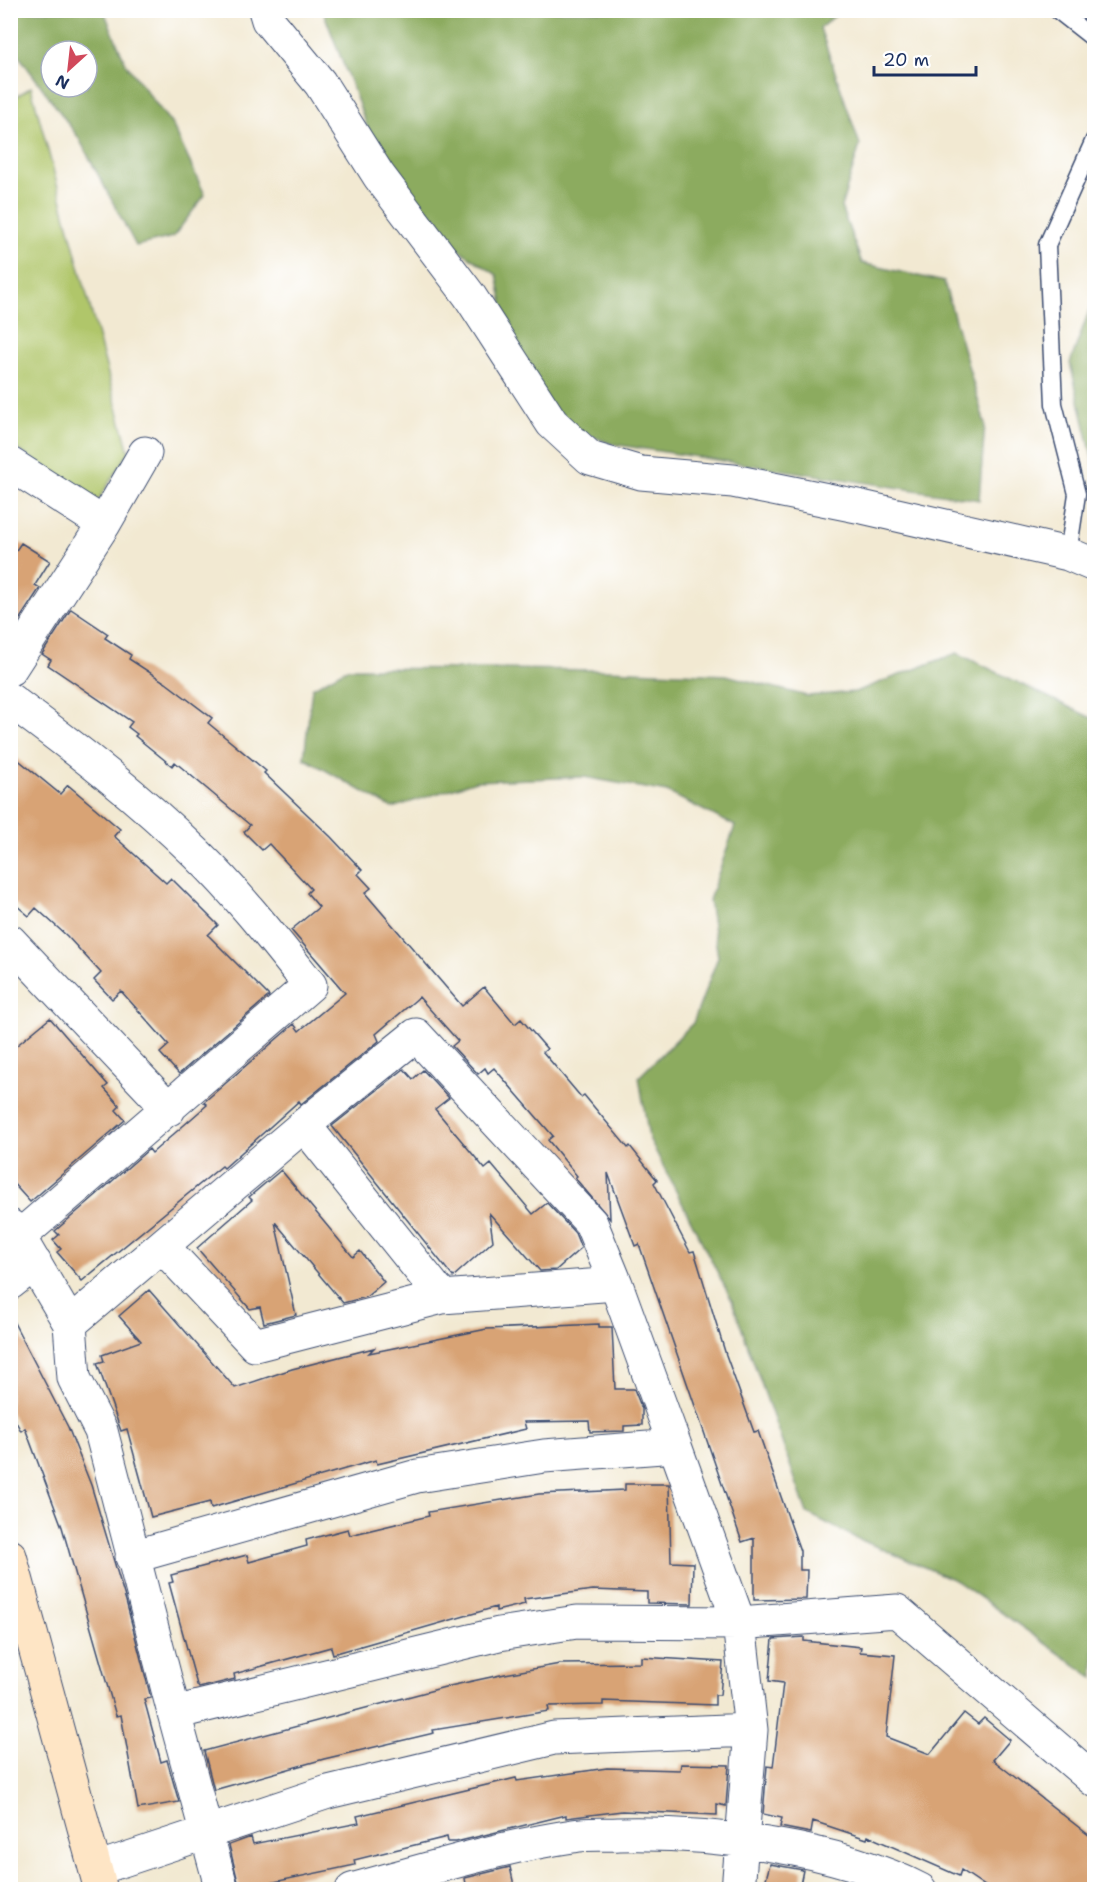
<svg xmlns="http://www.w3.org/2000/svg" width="1105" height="1900" font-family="'Shantell Sans',sans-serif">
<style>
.green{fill:#b0c66a;stroke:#667a64;stroke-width:1.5}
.forest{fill:#8cab5e;stroke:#546d5e;stroke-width:1.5;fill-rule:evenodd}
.building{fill:#d8a375}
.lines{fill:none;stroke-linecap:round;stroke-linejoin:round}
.lane-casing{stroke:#3b4b6f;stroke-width:19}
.street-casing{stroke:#3b4b6f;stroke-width:35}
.secondary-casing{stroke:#3b4b6f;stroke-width:35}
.lane{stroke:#fff;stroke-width:16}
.street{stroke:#fff;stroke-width:33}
.secondary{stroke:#fee5c5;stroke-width:33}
</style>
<rect width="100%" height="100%" fill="#fff"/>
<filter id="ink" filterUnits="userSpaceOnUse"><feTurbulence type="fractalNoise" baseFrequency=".0167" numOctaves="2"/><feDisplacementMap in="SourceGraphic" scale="12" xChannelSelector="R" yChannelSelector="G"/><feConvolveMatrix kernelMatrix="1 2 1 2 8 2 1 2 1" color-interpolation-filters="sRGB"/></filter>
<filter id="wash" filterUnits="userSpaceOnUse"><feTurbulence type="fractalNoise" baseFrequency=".008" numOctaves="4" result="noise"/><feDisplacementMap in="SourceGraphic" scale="24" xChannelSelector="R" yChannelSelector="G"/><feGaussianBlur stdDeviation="1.35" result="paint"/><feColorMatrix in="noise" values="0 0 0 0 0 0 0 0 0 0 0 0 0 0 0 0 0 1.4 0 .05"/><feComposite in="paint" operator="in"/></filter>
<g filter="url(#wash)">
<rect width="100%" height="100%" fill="#f2e9d2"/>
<path class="green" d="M 31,87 L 129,452 L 97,502 L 11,445 L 11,100 Z"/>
<path class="forest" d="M 10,11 L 104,11 L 126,64 L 173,126 L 205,195 L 173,237 L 136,246 L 78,137 L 11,45 ZM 51,51 L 87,51 L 87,87 L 51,87 Z
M 323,11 L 841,11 L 820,28 L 860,145 L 841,207 L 862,263 L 944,282 L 985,424 L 979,500 L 612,444 L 524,410 L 497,275 L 399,210 Z
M 1094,297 L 1094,465 L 1070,363 Z
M 957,653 L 1094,719 L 1094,1678 L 957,1581 L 854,1537 L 807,1513 L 732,1301 L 649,1138 L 639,1077 L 693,1023 L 718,957 L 709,900 L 735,826 L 667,792 L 584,777 L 476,781 L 392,808 L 304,758 L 312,688 L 348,668 L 609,670 L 726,675 L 807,696 L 855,692 Z"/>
<g id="blocks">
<path class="building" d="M 21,543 L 50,561 L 35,585 L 40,588 L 10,634 L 10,559 Z
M 71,609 L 108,634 L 105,638 L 131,655 L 129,659 L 166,683 L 212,718 L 208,723 L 266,771 L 264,773 L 331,837 L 362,870 L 358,874 L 371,888 L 365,893 L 462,1006 L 484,987 L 515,1024 L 521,1019 L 547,1049 L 543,1052 L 581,1097 L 584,1095 L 628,1148 L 630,1146 L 657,1180 L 654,1183 L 690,1252 L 694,1251 L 726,1355 L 754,1432 L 758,1431 L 800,1551 L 800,1570 L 807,1570 L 806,1599 L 754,1600 L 754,1538 L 742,1542 L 639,1244 L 635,1246 L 608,1173 L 610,1219 L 575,1178 L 577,1176 L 548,1140 L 553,1136 L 494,1068 L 488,1073 L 485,1068 L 478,1074 L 452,1046 L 458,1041 L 419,997 L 376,1034 L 379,1041 L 301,1104 L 299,1101 L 224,1168 L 222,1166 L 82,1281 L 57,1252 L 61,1249 L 53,1240 L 59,1235 L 55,1231 L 149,1149 L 152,1153 L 207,1105 L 204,1102 L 294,1024 L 299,1031 L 345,993 L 291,930 L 319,907 L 307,893 L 311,889 L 269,844 L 262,850 L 244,832 L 250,825 L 175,762 L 172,766 L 135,736 L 137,734 L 128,727 L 132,722 L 48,665 L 51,660 L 42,654 Z
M 10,753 L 60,794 L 68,785 L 120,829 L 114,836 L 166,883 L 171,878 L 218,925 L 208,935 L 269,996 L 179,1074 L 160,1053 L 169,1045 L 121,991 L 112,999 L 94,980 L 101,973 L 67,936 L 36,908 L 29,916 L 10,900 Z
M 50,1018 L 108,1085 L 104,1088 L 120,1106 L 116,1110 L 125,1120 L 30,1202 L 10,1180 L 10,1051 Z
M 404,1069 L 413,1079 L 423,1070 L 449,1098 L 435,1109 L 485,1169 L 491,1164 L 533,1214 L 547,1203 L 575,1233 L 581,1248 L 556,1270 L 540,1271 L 489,1213 L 493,1241 L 453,1277 L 332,1126 Z
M 281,1170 L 353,1257 L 360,1251 L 384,1282 L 366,1297 L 343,1303 L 275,1222 L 296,1315 L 264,1323 L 260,1307 L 250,1309 L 197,1248 L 252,1200 L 249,1197 Z
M 149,1290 L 235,1388 L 292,1369 L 374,1348 L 369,1353 L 487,1329 L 599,1324 L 599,1327 L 612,1327 L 615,1389 L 634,1389 L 642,1409 L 642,1425 L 624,1426 L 624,1431 L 590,1432 L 589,1421 L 524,1422 L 526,1429 L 377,1464 L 376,1460 L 211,1508 L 210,1502 L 151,1517 L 127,1429 L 121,1431 L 97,1363 L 104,1361 L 102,1355 L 141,1341 L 119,1316 Z
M 10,1315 L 68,1427 L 91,1485 L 126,1601 L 151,1698 L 144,1699 L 161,1762 L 167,1760 L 179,1802 L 138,1809 L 121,1715 L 116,1716 L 62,1527 L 25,1428 L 21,1431 L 10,1411 Z
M 625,1484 L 669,1484 L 671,1562 L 693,1563 L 692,1604 L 647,1603 L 647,1592 L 593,1590 L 524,1599 L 525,1604 L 496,1611 L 496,1607 L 333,1654 L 331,1647 L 234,1674 L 235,1679 L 199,1688 L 197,1685 L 169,1583 L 173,1582 L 171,1575 L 247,1555 L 249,1562 L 307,1546 L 306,1540 L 348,1529 L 350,1535 L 429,1516 L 428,1512 L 539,1494 L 625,1490 Z
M 804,1637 L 804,1641 L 861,1647 L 860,1652 L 895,1655 L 886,1737 L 930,1754 L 964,1713 L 978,1724 L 984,1718 L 1010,1740 L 993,1760 L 1095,1840 L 1095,1890 L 991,1890 L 961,1870 L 959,1876 L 868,1836 L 867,1839 L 813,1821 L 811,1833 L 780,1827 L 782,1818 L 763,1814 L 767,1766 L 773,1767 L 783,1683 L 769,1681 L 773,1639 Z
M 641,1657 L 723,1662 L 720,1695 L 715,1695 L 715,1705 L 603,1701 L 603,1705 L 548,1706 L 549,1711 L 433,1730 L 434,1733 L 324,1759 L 214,1790 L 204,1751 L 445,1687 L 505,1674 L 560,1664 L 641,1663 Z
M 681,1764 L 729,1765 L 726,1806 L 717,1804 L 717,1815 L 622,1811 L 566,1818 L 566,1815 L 456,1842 L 448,1842 L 447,1837 L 354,1860 L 355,1865 L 269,1883 L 271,1890 L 240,1890 L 229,1845 L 251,1837 L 253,1844 L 359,1823 L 357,1816 L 516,1778 L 517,1781 L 607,1768 L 680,1770 Z
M 770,1864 L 803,1870 L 799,1890 L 763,1890 Z
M 510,1867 L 515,1890 L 467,1890 L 465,1878 Z"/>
</g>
</g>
<g filter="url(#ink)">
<use href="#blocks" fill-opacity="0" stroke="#3b4b6f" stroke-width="1.5"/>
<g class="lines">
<g class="lane-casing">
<path id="lane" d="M 1057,10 L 1094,39
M 1068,554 L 1077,494 L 1054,404 L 1047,245 L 1094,140"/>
</g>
<g class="street-casing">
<path id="street" d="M 265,10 L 268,20 L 320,83 L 379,176 L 469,295 L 552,423 L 590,458 L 641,473 L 733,481 L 862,507 L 1068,554 L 1094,565
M 10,464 L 104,524
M 10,669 L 104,524 L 145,453
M 10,700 C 75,748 139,797 197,854 C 238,894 274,940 310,985 L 19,1237 L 10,1226
M 10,941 L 169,1109
M 304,1125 L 442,1297 L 616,1284 L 591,1223 L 416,1035 L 304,1125 L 70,1324 L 74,1378 L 101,1431 L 174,1713 L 499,1634 L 577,1622 L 739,1623 L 897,1611 L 1094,1780
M 19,1237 L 70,1324
M 162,1246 L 255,1345 L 442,1297
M 10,1283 L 35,1263
M 616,1284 L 675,1446
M 132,1557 L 417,1476 L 544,1456 L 675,1446 L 739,1623 L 751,1730 L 738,1890
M 174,1713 L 222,1890
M 96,1869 L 328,1792 L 554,1738 L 751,1730
M 352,1890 C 425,1870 499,1847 573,1836 C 588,1833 604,1835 619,1834 C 712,1832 837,1847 920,1890"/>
</g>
<g class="secondary-casing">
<path id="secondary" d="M 10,1556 L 101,1890"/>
</g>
<use href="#lane" class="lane"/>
<use href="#street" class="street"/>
<use href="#secondary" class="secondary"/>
</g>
</g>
<rect width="1105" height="1900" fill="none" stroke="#fff" stroke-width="36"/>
<g transform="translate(69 69) rotate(207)"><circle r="28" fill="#ffffff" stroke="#a4acbf" stroke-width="1.5"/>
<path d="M0-4.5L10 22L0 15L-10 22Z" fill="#d1495b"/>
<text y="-9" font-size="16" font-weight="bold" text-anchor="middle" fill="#1b2f5e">N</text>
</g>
<path d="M874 66v9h102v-9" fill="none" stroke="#1b2f5e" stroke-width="3"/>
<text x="883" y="66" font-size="18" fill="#1b2f5e" stroke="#ffffff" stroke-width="4.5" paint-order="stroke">20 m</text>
</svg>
